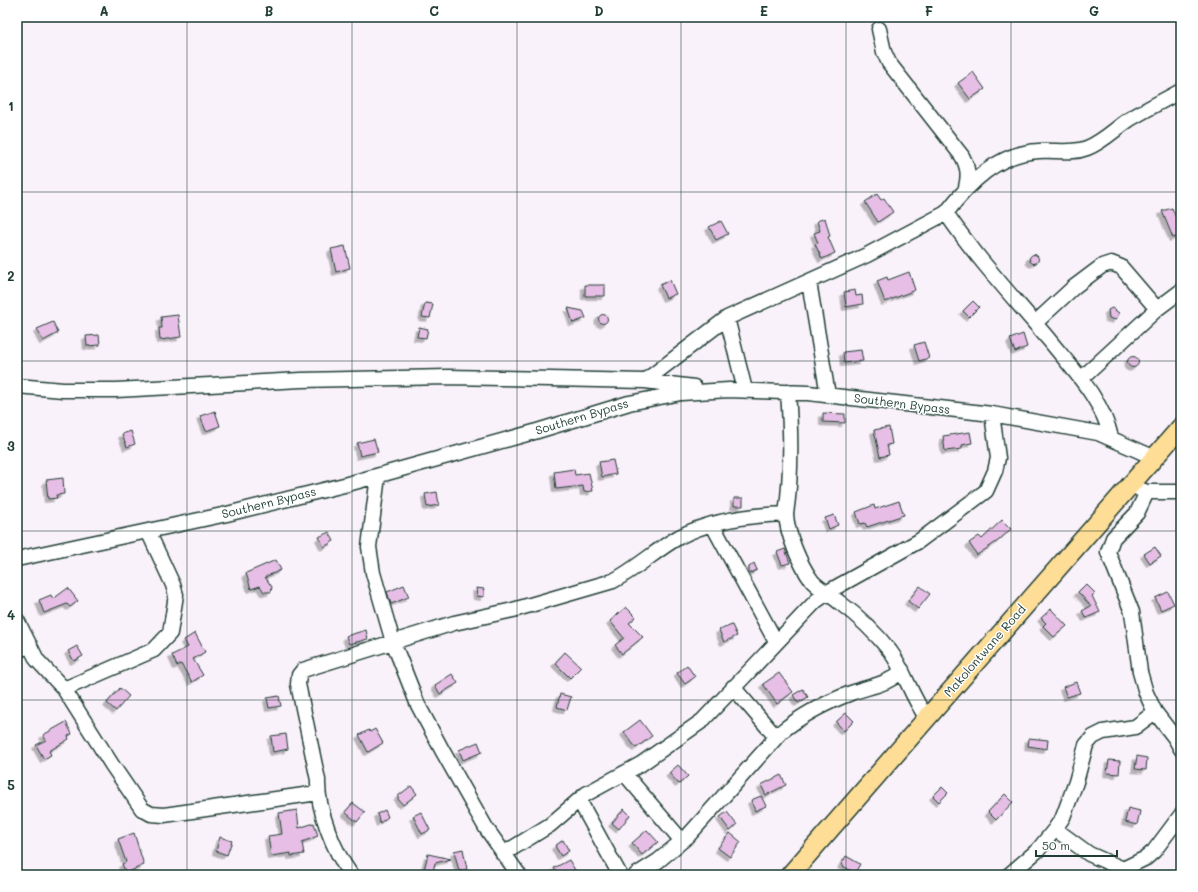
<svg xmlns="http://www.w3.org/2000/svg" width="1198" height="892" font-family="Mali,sans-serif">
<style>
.building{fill:#e7bee5;stroke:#1f3d34;filter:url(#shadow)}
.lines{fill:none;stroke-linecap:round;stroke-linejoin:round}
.minor-casing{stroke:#1f3d34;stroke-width:17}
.major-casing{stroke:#1f3d34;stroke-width:21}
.minor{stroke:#fff;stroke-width:14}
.major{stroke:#fedd96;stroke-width:18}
.grid{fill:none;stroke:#1f3d34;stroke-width:1;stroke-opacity:0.55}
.labels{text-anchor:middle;stroke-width:3;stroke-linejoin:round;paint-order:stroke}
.street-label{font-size:12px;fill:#1f3d34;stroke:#fff}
.neatline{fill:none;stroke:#1f3d34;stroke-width:1.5}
.grid-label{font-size:13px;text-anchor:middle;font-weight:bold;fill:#1f3d34}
</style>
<defs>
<filter id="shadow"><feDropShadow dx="-3.5" dy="3.5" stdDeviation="0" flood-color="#0004"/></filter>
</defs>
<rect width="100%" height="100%" fill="#faf2fa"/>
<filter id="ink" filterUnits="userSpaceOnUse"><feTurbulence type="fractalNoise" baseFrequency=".025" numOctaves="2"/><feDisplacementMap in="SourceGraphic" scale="8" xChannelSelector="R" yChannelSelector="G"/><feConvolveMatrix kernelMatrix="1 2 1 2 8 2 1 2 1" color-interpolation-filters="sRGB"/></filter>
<g filter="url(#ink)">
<path class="building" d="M 973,72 L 985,89 L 970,99 L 958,83 Z
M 877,194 L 881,200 L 884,198 L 893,212 L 878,222 L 865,202 Z
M 1172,208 L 1177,220 L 1181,218 L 1181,235 L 1173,238 L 1162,211 Z
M 825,218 L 830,236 L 828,237 L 835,253 L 822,259 L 815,244 L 818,243 L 814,233 L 820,231 L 817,221 Z
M 721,221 L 728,234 L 716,240 L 709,227 Z
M 345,246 L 350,268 L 336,272 L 331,249 Z
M1029.5 259a4.5 4.5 0 1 1 9 0a4.5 4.5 0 1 1-9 0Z
M 909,272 L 915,290 L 885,302 L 877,281 L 887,277 L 888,280 Z
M 670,280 L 676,294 L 666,298 L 660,285 Z
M 585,285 L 605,285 L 605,296 L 585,296 Z
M 855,290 L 856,296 L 862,295 L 863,304 L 846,307 L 844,292 Z
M 973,301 L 979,307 L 969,317 L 963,311 Z
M 425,303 L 433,304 L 430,318 L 422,317 Z
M 568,308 L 583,311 L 586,318 L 573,323 Z
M 1112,308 L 1119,313 L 1116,320 L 1109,318 L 1108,310 Z
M598.5 319a4.5 4.5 0 1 1 9 0a4.5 4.5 0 1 1-9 0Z
M 178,315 L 181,337 L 160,340 L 159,328 L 162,328 L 161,317 Z
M 53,322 L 58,333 L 43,341 L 37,329 Z
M 419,327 L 428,329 L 426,338 L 417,337 Z
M 1023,334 L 1027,347 L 1015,352 L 1010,339 Z
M 99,335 L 100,345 L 87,346 L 86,336 Z
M 924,342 L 929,358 L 919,361 L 914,345 Z
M 861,350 L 863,361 L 844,363 L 843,352 Z
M1127.5 362a5.5 5.5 0 1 1 11 0a5.5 5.5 0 1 1-11 0Z
M 215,411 L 220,426 L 206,431 L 200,416 Z
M 823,413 L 845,414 L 845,423 L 823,422 Z
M 889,427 L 892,444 L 887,445 L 889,455 L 880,457 L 874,430 Z
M 131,431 L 135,444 L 127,447 L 122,434 Z
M 970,432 L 972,443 L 962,445 L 962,449 L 945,451 L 943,436 Z
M 374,439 L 378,452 L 360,456 L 357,443 Z
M 613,460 L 616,474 L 602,477 L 599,462 Z
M 574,469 L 575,475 L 589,473 L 593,491 L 584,492 L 583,486 L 556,489 L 554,472 Z
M 63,478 L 64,494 L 56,495 L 57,498 L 48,499 L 46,480 Z
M 437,492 L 439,505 L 427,507 L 425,494 Z
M 734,498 L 743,498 L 743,506 L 734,506 Z
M 899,501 L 904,515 L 867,527 L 865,523 L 860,524 L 856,512 L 874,505 L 875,509 Z
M 834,515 L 838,525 L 829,529 L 825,518 Z
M 1002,520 L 1011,529 L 998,541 L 977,555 L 969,543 L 979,536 L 982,539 Z
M 329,532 L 334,541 L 324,547 L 319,537 Z
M 1155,547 L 1161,556 L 1150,563 L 1144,554 Z
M 785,549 L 790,563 L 782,565 L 777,552 Z
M 276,560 L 281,570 L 265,577 L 272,587 L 271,592 L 264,592 L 260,586 L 251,589 L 246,573 Z
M 754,563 L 757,570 L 749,574 L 749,567 Z
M 1086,584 L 1095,593 L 1092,596 L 1100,612 L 1086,618 L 1082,611 L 1091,606 L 1078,592 Z
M 404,585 L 409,597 L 391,604 L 387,592 Z
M 920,586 L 930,594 L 918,609 L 908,601 Z
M 68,588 L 78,601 L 70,607 L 67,604 L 44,613 L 39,600 L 51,595 L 53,599 Z
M 476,588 L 484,589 L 484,597 L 477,596 Z
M 1168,592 L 1174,604 L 1161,610 L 1155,598 Z
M 626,607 L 636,617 L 629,623 L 643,637 L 622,654 L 615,645 L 624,638 L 610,621 Z
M 1051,609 L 1067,626 L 1054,637 L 1043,626 L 1046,623 L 1041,618 Z
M 732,625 L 737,636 L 724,642 L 719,630 Z
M 366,630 L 368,639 L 349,644 L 346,636 Z
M 195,633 L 205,652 L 193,659 L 203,675 L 192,682 L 181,664 L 177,666 L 172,655 L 188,647 L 184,640 Z
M 77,646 L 83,656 L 74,661 L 68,651 Z
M 565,652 L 581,667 L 570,678 L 555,663 Z
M 687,665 L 695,677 L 685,684 L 677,673 Z
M 779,673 L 793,692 L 777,704 L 763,684 Z
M 452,674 L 458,683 L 440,694 L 435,685 Z
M 1076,682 L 1080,693 L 1067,697 L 1063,687 Z
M 120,688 L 129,696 L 116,711 L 107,703 Z
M 803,689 L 808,697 L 798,703 L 793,695 Z
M 560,694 L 571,697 L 567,710 L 557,707 Z
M 279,696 L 281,706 L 269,708 L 267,698 Z
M 846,713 L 854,721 L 844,731 L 836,722 Z
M 640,720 L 652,736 L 636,748 L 624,732 Z
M 66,722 L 72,734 L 68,736 L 69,739 L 49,751 L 51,755 L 44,759 L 36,745 L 46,740 L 43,735 Z
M 375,729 L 383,743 L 368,752 L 359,735 L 369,730 L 370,732 Z
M 286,734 L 288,749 L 273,752 L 271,736 Z
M 1029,738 L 1048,740 L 1047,749 L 1028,746 Z
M 478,742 L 482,752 L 463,760 L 459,750 Z
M 1137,756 L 1147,758 L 1146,770 L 1135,769 Z
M 1109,760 L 1120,761 L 1119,774 L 1107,773 Z
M 678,765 L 688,776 L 679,784 L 669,773 Z
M 781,775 L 786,785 L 766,795 L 761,785 Z
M 411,786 L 417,794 L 403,805 L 398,799 L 398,796 Z
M 942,787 L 948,793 L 939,802 L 933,796 Z
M 1005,794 L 1013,802 L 996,820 L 988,812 Z
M 761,796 L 766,806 L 755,811 L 751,800 Z
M 353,803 L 365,812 L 357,822 L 345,812 Z
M 1128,808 L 1140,811 L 1137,825 L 1125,822 Z
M 624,809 L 630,815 L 619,829 L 612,823 Z
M 297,810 L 299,828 L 314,823 L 318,836 L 302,842 L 304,854 L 291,856 L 291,853 L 271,856 L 268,836 L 282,834 L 279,813 Z
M 385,810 L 388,817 L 380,823 L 377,814 Z
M 421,812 L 430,830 L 422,834 L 413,816 Z
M 727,812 L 737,825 L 730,831 L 720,817 Z
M 647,830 L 658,842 L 642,855 L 632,843 Z
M 134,833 L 144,865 L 126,873 L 122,864 L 126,862 L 118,839 Z
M 730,833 L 741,842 L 730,857 L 718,848 Z
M 220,837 L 232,841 L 227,855 L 216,851 Z
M 563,840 L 569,851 L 561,856 L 555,846 Z
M 463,849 L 467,869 L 459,871 L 454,851 Z
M 428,854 L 451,859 L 435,863 L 433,872 L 424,870 Z
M 846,856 L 860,864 L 855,873 L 841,865 Z
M 569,860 L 575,870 L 566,875 L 558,875 L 554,868 Z"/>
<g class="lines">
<g class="minor-casing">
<path id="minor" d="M 879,29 L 884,52 L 889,63 L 962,156 C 968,167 969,175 966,187
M 809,282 L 828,395
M 727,318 L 745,390
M 1035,323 L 1074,287 L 1102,266 L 1111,263 L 1121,267 L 1157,309
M 1081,379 L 1157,309 L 1181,291
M 645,381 L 727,318 L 867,255 L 946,213
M 17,386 L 63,390 L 116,390 L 301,380 L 448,377 L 645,381 L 694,387
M 1111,437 C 1102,399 1074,371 1050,341 C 1015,299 977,259 946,213 C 969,183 998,153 1039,151 C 1055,150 1072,154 1087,148 C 1103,142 1116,128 1130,119 C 1147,109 1164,100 1181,91
M 378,476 L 369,547 L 373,573 L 393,642 L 418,705 L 442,750 L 486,828 L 519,875
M 1139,489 L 1147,492 L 1181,492
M 1147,492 L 1137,513 L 1113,538 L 1108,552 L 1132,612 L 1140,672 L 1146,693 L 1155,712 L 1175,738 L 1181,749
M 786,514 C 787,534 800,565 812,581 C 819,589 831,595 839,602 C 858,616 875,632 890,651 C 905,671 911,697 927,718
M 712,524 L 776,642
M 17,559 L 227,514 L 344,485 L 534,432 L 629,403 L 681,393 L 729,390 L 808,393 L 992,414 L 1098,433 L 1153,457
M 17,620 L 37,660 L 64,689 L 112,765 L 142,809 L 151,814 L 164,815 L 318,793
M 17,651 L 30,645
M 733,687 L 776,737
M 64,689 L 154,650 L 170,633 L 176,595 L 173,585 L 148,531
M 624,773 L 682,841
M 579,800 L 620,875
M 1055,829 L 1089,854 L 1123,869 L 1132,875
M 503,854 L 550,825 L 586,794 L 641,764 L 702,721 L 816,601 L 833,589 L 919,541 L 986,491 L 995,471 L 998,458 L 992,414
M 1123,869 L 1146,858 L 1154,851 L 1181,815
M 351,875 C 334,851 317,810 318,780 L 298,684 L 299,675 L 303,670 L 454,623 L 513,610 L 613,581 C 636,569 656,550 679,537 C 710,521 751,515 786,514 C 792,474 791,432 788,392
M 636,875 L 658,861 L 688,836 L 781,732 C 802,715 825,703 851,693 C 869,686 889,685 902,670
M 1009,875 L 1038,850 L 1055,829 L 1063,817 L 1076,782 L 1086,745 L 1093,737 L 1103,732 L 1135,727 L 1155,712"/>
</g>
<g class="major-casing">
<path id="major" d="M 790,875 L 1181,427"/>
</g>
<use href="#minor" class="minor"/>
<use href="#major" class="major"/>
</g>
</g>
<path class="grid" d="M 187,17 L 187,875M 352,17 L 352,875M 517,17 L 517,875M 681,17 L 681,875M 846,17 L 846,875M 1011,17 L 1011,875M 17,192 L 1181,192M 17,361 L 1181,361M 17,531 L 1181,531M 17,700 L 1181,700"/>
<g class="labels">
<g class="street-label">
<text transform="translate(902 404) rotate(7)" y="4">Southern Bypass</text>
<text transform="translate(582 417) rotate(-17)" y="4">Southern Bypass</text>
<text transform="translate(269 503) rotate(-14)" y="4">Southern Bypass</text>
<text transform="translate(985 651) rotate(-49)" y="4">Makolontwane Road</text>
</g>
</g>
<rect width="1198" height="892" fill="none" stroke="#fff" stroke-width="44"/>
<path d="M1036 850v6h81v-6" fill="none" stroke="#1f3d34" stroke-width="2"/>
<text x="1042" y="850" font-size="12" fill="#1f3d34" stroke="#ffffff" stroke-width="3" paint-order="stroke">50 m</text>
<rect x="22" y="22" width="1154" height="848" class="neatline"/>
<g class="grid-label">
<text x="104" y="16">A</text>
<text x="269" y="16">B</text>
<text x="434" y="16">C</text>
<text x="599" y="16">D</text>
<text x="764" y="16">E</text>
<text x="929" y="16">F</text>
<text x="1094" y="16">G</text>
<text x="11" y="111">1</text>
<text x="11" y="281">2</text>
<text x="11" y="451">3</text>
<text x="11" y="620">4</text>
<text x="11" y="790">5</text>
</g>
</svg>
